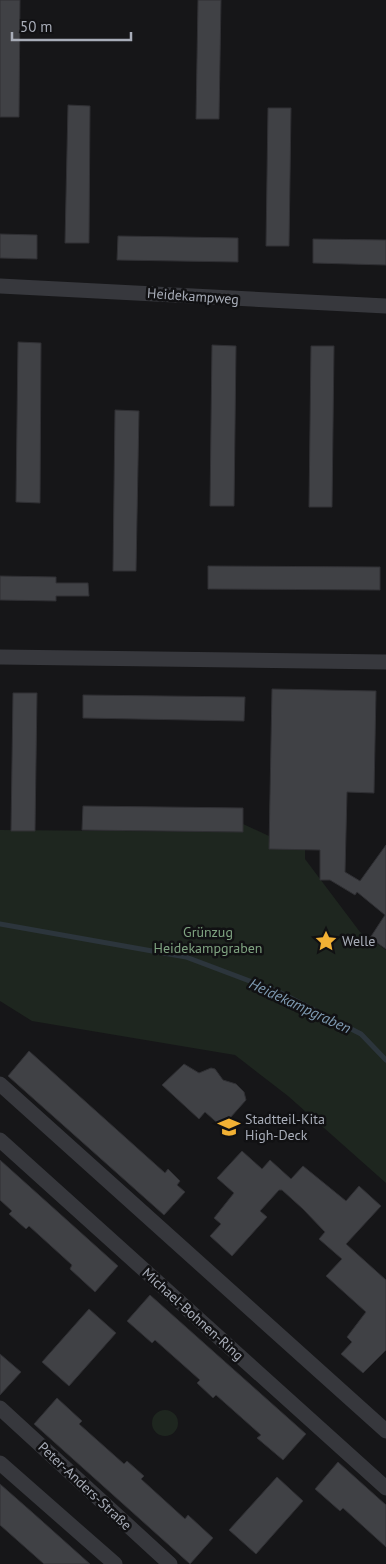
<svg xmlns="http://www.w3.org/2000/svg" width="386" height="1564" font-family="'PT Sans',sans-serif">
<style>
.green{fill:#1e261f}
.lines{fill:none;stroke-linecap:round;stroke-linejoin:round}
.stream{stroke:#2c353c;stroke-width:5}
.building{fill:#404145;stroke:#303034}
.street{stroke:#37383d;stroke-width:15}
.labels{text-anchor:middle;stroke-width:5;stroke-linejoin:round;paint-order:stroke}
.street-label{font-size:14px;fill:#a8adb8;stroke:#111113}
.park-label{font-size:14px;fill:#7fa381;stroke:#111113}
.poi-label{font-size:14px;fill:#a8adb8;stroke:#111113;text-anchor:start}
.water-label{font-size:15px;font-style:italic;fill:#7f9bb3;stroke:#111113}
</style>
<rect width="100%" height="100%" fill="#161618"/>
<path class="green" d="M 270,797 L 305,797 L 305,859 L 360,932 L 386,950 L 386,1183 L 288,1096 L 235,1055 L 32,1021 L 0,1001 L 0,830 L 243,832 L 243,824 L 269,836 L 269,849 L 298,814 L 269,813 Z
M152 1423a13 13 0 1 1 26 0a13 13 0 1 1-26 0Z"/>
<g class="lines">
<path class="stream" d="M 0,924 L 186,957 L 279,992 L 361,1034 L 386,1060"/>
</g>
<path class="building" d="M 0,0 L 20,0 L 19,117 L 0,117 Z
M 198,0 L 221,0 L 219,119 L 196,119 Z
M 68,105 L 90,106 L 89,243 L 65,243 Z
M 268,108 L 291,108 L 289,246 L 266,246 Z
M 0,234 L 37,235 L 37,259 L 0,258 Z
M 118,236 L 238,238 L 238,262 L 117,260 Z
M 313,239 L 386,240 L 386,265 L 313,263 Z
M 18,342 L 41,343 L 40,503 L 16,502 Z
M 212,345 L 236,346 L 234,506 L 210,506 Z
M 311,346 L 334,346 L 332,507 L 309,507 Z
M 115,410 L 139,411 L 136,571 L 113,571 Z
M 208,566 L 380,567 L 380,590 L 208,589 Z
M 0,576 L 56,577 L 56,583 L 88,583 L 89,596 L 56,596 L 56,601 L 0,600 Z
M 272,689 L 376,691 L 374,793 L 347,792 L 345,872 L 360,881 L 386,845 L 386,949 L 370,938 L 385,915 L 357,892 L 355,895 L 330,880 L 320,880 L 320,850 L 269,849 Z
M 13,693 L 37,693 L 35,831 L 11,831 Z
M 83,695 L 245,697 L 244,721 L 83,718 Z
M 83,806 L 243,808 L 243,832 L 82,830 Z
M 29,1051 L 165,1173 L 168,1169 L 180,1181 L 177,1185 L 185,1192 L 164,1215 L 8,1076 Z
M 184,1064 L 199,1073 L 211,1068 L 215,1069 L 223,1080 L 236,1084 L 244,1092 L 246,1100 L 222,1127 L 205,1112 L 199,1119 L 162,1085 Z
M 242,1151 L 262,1169 L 270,1160 L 291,1179 L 303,1166 L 346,1201 L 359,1186 L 381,1206 L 346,1244 L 386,1280 L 386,1350 L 363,1373 L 341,1354 L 352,1342 L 347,1337 L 366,1312 L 326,1276 L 342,1259 L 319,1239 L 325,1232 L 303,1209 L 282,1190 L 279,1190 L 260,1211 L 267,1217 L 232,1256 L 210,1236 L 221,1224 L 214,1218 L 234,1193 L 217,1178 Z
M 0,1160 L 118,1266 L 95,1292 L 70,1269 L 72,1265 L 29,1226 L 26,1229 L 9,1214 L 12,1211 L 0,1200 Z
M 150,1295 L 306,1434 L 283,1460 L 257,1438 L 261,1435 L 216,1395 L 213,1398 L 197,1383 L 200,1380 L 155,1340 L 152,1343 L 127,1321 Z
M 89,1309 L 116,1333 L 69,1386 L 42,1362 Z
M 0,1354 L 21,1372 L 0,1395 Z
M 57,1398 L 82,1421 L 79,1424 L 124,1464 L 127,1461 L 144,1476 L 141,1479 L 185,1519 L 188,1515 L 213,1538 L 190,1564 L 34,1424 Z
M 338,1462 L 386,1505 L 386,1547 L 343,1508 L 340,1511 L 315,1489 Z
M 277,1477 L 303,1501 L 256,1554 L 229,1530 Z
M 0,1484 L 33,1513 L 90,1564 L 44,1564 L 0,1525 Z"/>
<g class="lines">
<path class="street" d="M 0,286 L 386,306
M 0,657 L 386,662
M 0,1084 L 386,1431
M 0,1140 L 386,1488
M 0,1408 L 170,1564
M 0,1463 L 115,1564"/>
</g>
<defs>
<g id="sight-bare" transform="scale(1.725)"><path d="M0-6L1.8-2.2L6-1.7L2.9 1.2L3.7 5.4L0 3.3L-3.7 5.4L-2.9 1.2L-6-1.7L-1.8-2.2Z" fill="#f2b134" stroke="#111113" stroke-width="2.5" paint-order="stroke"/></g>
<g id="school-bare" transform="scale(1.725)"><path d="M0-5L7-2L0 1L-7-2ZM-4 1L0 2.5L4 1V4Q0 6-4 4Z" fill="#f2b134" stroke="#111113" stroke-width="2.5" paint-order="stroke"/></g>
</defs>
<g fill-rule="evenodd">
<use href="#sight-bare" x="326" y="941"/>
<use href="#school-bare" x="229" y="1127"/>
</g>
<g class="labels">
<g class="street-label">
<text transform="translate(193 296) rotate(4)" y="5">Heidekampweg</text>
<text transform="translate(193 1314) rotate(42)" y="5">Michael-Bohnen-Ring</text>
<text transform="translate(85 1486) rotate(43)" y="5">Peter-Anders-Straße</text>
</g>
<g class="park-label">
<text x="208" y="937">Grünzug<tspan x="208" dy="16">Heidekampgraben</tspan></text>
</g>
<g class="poi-label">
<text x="342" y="946">Welle</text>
<text x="245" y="1124">Stadtteil-Kita<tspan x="245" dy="16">High-Deck</tspan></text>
</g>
<g class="water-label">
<text transform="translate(300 1006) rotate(25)" y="5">Heidekampgraben</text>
</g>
</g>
<path d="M12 32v8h119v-8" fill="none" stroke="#a8adb8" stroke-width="2.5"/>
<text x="20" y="32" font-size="15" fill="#a8adb8" stroke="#111113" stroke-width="4" paint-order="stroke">50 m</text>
</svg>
